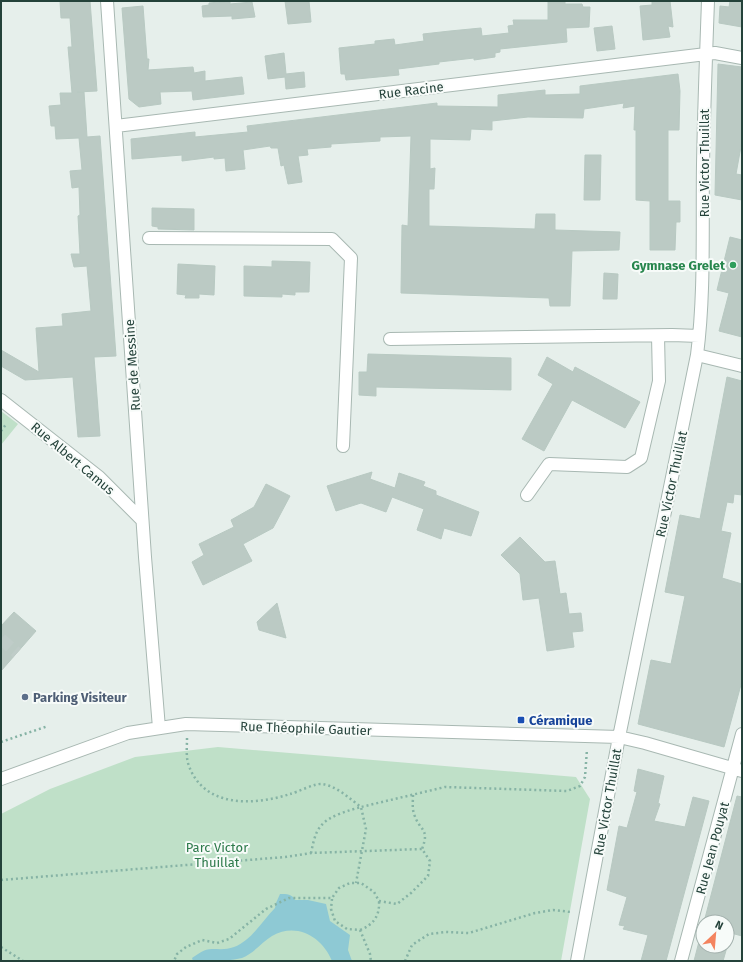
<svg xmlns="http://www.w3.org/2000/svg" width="743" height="962" font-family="'Fira Sans',sans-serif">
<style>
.green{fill:#bfe0c8}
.water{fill:#8ec9d4}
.building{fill:#bbcac4;stroke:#b8c9c2}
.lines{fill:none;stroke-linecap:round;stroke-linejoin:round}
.minor-tunnel{stroke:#bfccc8;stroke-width:12;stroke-dasharray:12 6;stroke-linecap:butt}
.minor-casing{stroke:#a8b8b2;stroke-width:14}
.path{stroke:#86b3a5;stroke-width:2.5;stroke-dasharray:2 3;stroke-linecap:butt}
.minor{stroke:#fff;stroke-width:12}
.leisure-dot{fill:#2e9e5b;stroke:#f7fbf9;stroke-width:1.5}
.service-dot{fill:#5c6f8a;stroke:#f7fbf9;stroke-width:1.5}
.transit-dot{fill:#1a4fb4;stroke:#f7fbf9;stroke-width:1.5}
.labels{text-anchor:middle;stroke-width:4;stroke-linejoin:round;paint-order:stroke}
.street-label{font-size:13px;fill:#24423a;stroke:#f7fbf9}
.leisure-label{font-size:13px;font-weight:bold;fill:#27864d;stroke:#f7fbf9;text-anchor:end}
.service-label{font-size:13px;font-weight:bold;fill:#4e5e75;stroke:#f7fbf9;text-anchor:start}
.transit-label{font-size:13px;font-weight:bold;fill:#164399;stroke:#f7fbf9;text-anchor:start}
.park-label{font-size:13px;fill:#2d7a4b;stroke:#f7fbf9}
</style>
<rect width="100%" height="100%" fill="#e6efeb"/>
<path class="green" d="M 1,411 L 18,424 L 1,445 Z
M 218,747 L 576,777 L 590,799 L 561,961 L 1,961 L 1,814 L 50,789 L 135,757 Z"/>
<path class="water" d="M 280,894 C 287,894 292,894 295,900 L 308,900 L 326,904 L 330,921 L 350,935 L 348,950 L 352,961 L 332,961 C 322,937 297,922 272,936 C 262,942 254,953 242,958 C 227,962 209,961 193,961 L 192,958 C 198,954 204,949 212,949 C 220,949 226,950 234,947 C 252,940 262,921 275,908 L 276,903 Z"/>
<path class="building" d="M 60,1 L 90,1 L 97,91 L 77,92 L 84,92 L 87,137 L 100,136 L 116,356 L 94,357 L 100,436 L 78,437 L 73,377 L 25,380 L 1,366 L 1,350 L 39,372 L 36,328 L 63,326 L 62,314 L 91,311 L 87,266 L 74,267 L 71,254 L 80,254 L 78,216 L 80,215 L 79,187 L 72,188 L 70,171 L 82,170 L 79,138 L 56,139 L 55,126 L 51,126 L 49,106 L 61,105 L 60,93 L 72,93 L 68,47 L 72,47 L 70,18 L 61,18 Z
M 230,1 L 230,4 L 252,2 L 255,17 L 232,19 L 232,16 L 203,17 L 202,6 L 209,5 L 209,3 Z
M 285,1 L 309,1 L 311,22 L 288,24 Z
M 548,1 L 565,1 L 565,4 L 582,4 L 583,7 L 590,7 L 589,27 L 566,28 L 567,42 L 500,49 L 500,52 L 495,53 L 495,57 L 474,60 L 474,58 L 439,62 L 439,64 L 398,69 L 399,75 L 346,80 L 345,74 L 341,74 L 339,48 L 375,44 L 375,41 L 394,39 L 395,45 L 424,41 L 423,34 L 450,31 L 481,28 L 482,36 L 509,33 L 508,26 L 514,25 L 513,20 L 548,20 Z
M 652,1 L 670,1 L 673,27 L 668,26 L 670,37 L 643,40 L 640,6 L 652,5 Z
M 730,1 L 742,1 L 742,27 L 719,23 L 720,6 L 729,7 Z
M 143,6 L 147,59 L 149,59 L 148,70 L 193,67 L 194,73 L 205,71 L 205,81 L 242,77 L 244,94 L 193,100 L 192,91 L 160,92 L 161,104 L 139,107 L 129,99 L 122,8 Z
M 612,26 L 615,49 L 597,51 L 594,28 Z
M 284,53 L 286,74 L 304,72 L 305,87 L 286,89 L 285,77 L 268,79 L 265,56 Z
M 718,64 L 742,67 L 742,141 L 736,174 L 742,175 L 742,200 L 715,195 Z
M 678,74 L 680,91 L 679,130 L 668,130 L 668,201 L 680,201 L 680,222 L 676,222 L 675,250 L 650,250 L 650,201 L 636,200 L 636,130 L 634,130 L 635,106 L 623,108 L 624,103 L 584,109 L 583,118 L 528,117 L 492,121 L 492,130 L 471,129 L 470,140 L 430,139 L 430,169 L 435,168 L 434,189 L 429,189 L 429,226 L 535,229 L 536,214 L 555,214 L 555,230 L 620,232 L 619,250 L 572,251 L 570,306 L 550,306 L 549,298 L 401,293 L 402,225 L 408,226 L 411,136 L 380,137 L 380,141 L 331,144 L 331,147 L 307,149 L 308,155 L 298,156 L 302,182 L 288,184 L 284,165 L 281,166 L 278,148 L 271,148 L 270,146 L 243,150 L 245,169 L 226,171 L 225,158 L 214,159 L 214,157 L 182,161 L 182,155 L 132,159 L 131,139 L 195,132 L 195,137 L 248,132 L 247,126 L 437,103 L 437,106 L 498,107 L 498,95 L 545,90 L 545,95 L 580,94 L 580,86 Z
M 585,155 L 601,155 L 600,200 L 584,200 Z
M 152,208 L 194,209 L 194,230 L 158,229 L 158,227 L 152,226 Z
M 730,237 L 742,240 L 742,337 L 719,331 L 729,293 L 717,290 Z
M 272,261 L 310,262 L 309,292 L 295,292 L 295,295 L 282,294 L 282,297 L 244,296 L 244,266 L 272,267 Z
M 178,264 L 215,266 L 214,295 L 199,294 L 199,298 L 185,298 L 186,295 L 177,294 Z
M 604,273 L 618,274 L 617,299 L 603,299 Z
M 368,354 L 511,358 L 511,390 L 376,387 L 376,396 L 359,395 L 359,372 L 367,372 Z
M 547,357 L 573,372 L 575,367 L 640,402 L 625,428 L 572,400 L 544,451 L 522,439 L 553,384 L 538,375 Z
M 727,377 L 742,381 L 742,495 L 734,494 L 733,503 L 727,502 L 721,531 L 731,533 L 722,578 L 742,584 L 742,681 L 724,747 L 638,724 L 651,660 L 671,664 L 685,596 L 665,592 L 680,515 L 700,519 Z
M 372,472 L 370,479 L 395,488 L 399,473 L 425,482 L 423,486 L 436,491 L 436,495 L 479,512 L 471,536 L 444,528 L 441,539 L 417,530 L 424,509 L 392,497 L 386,512 L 361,503 L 336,511 L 327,486 Z
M 266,484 L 290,496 L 273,528 L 243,544 L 252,561 L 203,585 L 192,562 L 204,555 L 199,544 L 234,527 L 231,520 L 254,507 Z
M 520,537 L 545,562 L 555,561 L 560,594 L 566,593 L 569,614 L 581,613 L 583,631 L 572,632 L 574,647 L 547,651 L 539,598 L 523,600 L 520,574 L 501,555 Z
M 277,603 L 286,638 L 259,630 L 257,622 Z
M 14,612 L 36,631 L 1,671 L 1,626 Z
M 638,769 L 664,776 L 658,803 L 660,804 L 654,821 L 685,827 L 693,797 L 709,801 L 666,961 L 641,961 L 648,935 L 623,929 L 625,926 L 619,925 L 627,897 L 607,890 L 619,826 L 627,828 L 637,792 L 634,791 Z
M 737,796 L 742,797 L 742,936 L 731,933 L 723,961 L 694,961 L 703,926 L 703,946 L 727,946 L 727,922 L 704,922 Z"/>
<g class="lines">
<path class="minor-tunnel" d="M 1,639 L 17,653"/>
<g class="minor-casing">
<path id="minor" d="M 107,1 L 145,557 L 159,728
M 116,126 L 706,54 L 715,53 L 742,58
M 149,238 L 332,239 L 351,258 L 343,446
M 390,339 L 672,335 L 699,336
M 697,355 L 742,366
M 1,400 L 99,477 L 142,520
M 527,495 L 549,464 L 627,467 L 641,458 L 659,381 L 658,336
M 1,779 L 128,733 L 186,724 L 619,737 L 645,743 L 742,771
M 577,961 L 619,737 L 697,355 C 705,292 702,228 703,164 C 704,110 706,55 708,1
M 681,961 L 742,734"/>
</g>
<path class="path" d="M 1,431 L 7,423
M 187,738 C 187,746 186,756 188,763 C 202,808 253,806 290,794 C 298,792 315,783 322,784 C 337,786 350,799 361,807 L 445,787 L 567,791 L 580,786 L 585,777 L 587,749
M 1,742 L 48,726
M 413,795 C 413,801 412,808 414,814 C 420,832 430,828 422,849
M 311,853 C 313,844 315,832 321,826 C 328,816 350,810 361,807 L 366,829 L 356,883
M 1,880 L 285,857 L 311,853 L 422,849 L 430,861 L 428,876 L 411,893 L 397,904 L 379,901 L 374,892 L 361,883 L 350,883 L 339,888 L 332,898 L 289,898 L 266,909 L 229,939 L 217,943 L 202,940 L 186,947 L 177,954 L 174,961
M 332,899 L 331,909 L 335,921 L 347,929 L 360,930 L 370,954 L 371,961
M 360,930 C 373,925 380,916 379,901
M 1,947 L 23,961
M 405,961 L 412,945 L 429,934 L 446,932 L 469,933 L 535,913 L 553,910 L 571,912"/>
<use href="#minor" class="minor"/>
</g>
<circle class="leisure-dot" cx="733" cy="265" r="4"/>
<circle class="service-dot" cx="25" cy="697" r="4"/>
<rect class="transit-dot" x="517" y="716" width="8" height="8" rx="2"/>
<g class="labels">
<g class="street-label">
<text transform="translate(411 90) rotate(-7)" y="5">Rue Racine</text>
<text transform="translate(704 163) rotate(-90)" y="5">Rue Victor Thuillat</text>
<text transform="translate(132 365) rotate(-94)" y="5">Rue de Messine</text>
<text transform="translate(73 458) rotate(40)" y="5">Rue Albert Camus</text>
<text transform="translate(671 484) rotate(-78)" y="5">Rue Victor Thuillat</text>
<text transform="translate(306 728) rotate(2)" y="5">Rue Théophile Gautier</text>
<text transform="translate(607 802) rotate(-80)" y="5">Rue Victor Thuillat</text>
<text transform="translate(712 848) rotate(-75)" y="5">Rue Jean Pouyat</text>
</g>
<g class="leisure-label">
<text x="725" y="270">Gymnase Grelet</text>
</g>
<g class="service-label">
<text x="33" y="702">Parking Visiteur</text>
</g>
<g class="transit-label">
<text x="529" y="725">Céramique</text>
</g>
<g class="park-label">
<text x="217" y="852">Parc Victor<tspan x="217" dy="15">Thuillat</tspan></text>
</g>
</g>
<rect width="743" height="962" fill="none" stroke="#24423a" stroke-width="4"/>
<g transform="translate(715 934) rotate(26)"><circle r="19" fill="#f7fbf9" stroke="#a3b1ad"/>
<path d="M0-3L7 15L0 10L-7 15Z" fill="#f4845f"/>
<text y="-6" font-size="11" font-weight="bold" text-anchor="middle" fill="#24423a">N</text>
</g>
</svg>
